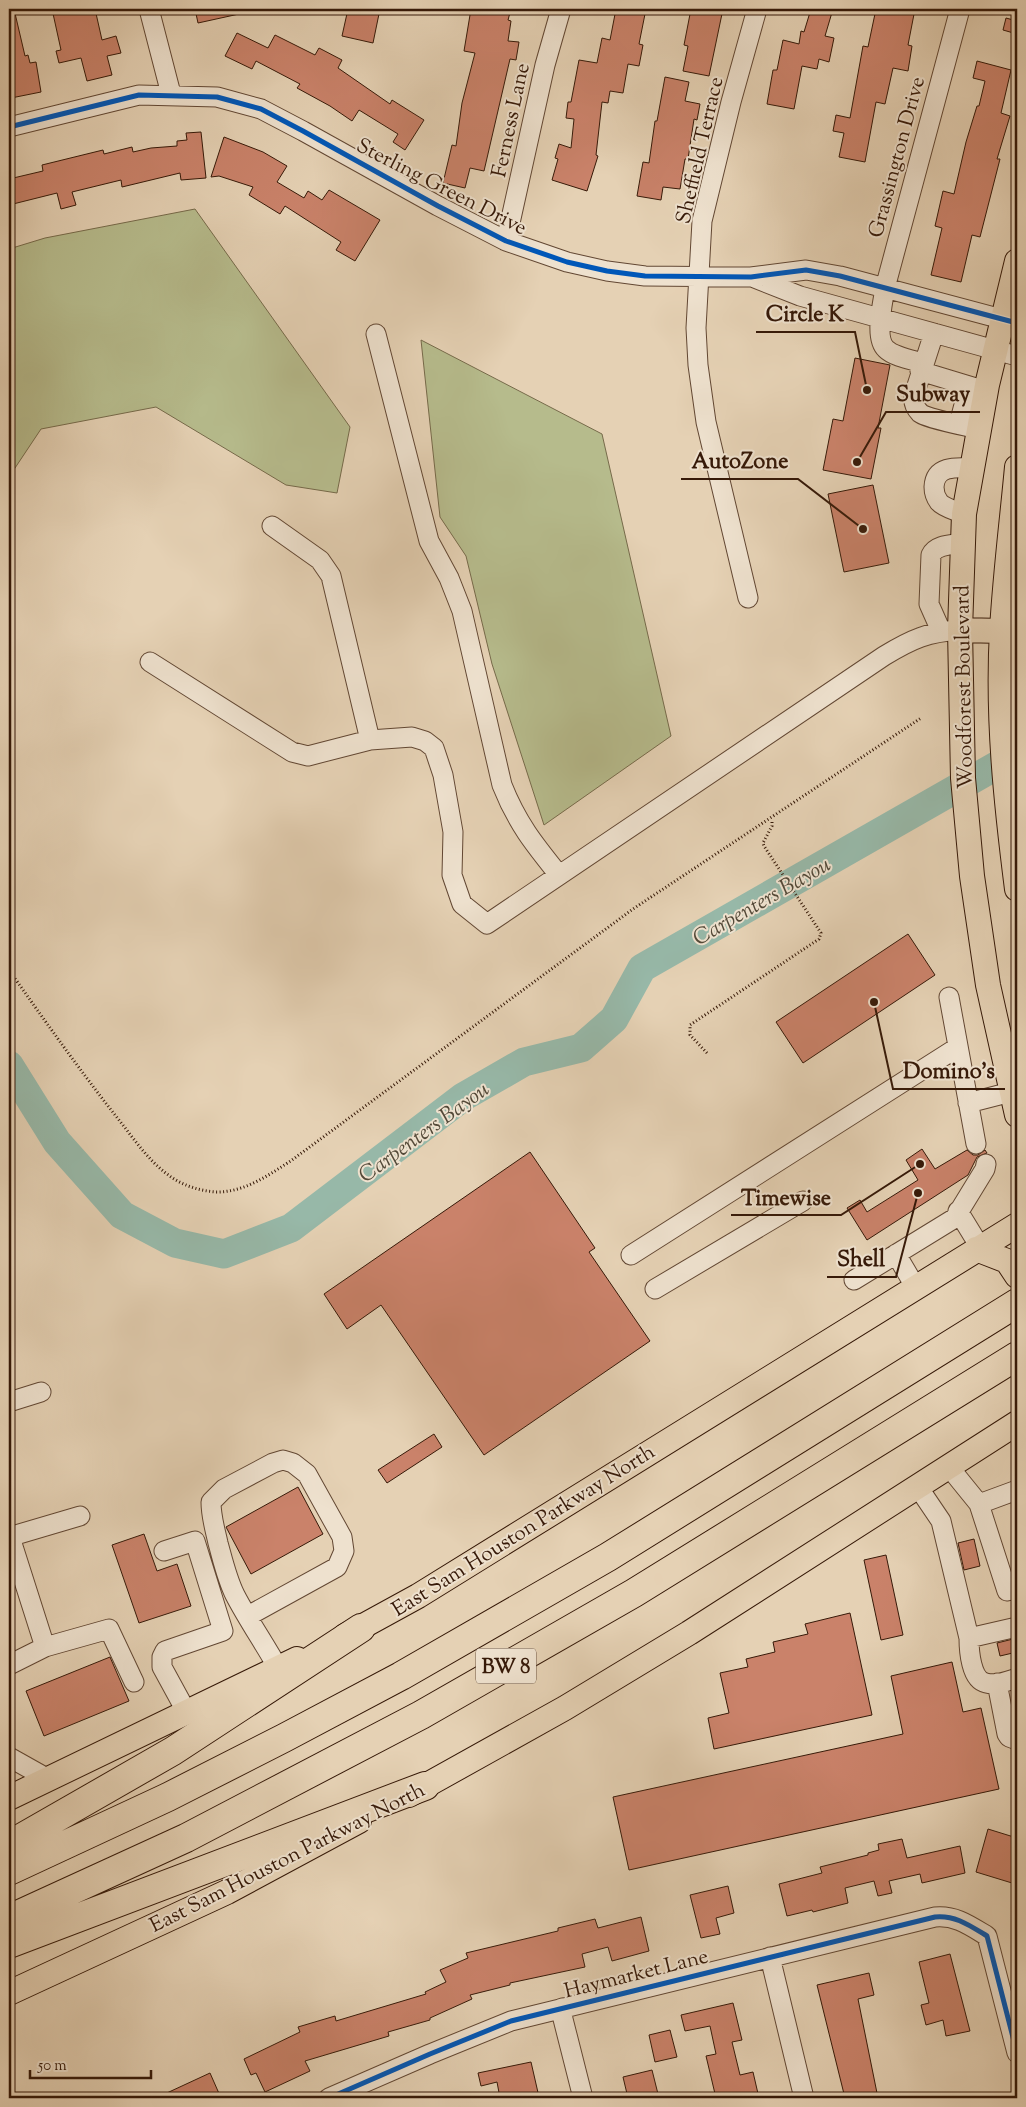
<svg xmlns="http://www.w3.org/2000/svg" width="1026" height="2107" font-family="'Sorts Mill Goudy',serif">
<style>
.green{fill:#b6bb8c;stroke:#766a4a}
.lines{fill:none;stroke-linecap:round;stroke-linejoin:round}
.river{stroke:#97b8a8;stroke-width:29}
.building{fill:#ca826a;stroke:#361908}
.minor-casing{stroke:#624733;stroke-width:21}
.major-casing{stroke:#361908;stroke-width:26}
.highway-casing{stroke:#361908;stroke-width:30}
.path{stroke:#361908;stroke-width:3;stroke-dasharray:1 2.5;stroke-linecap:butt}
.minor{stroke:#eee1ce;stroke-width:19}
.major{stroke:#e5d1b4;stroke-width:24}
.highway{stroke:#e5d1b4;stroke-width:28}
.cycleway-casing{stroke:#eee1ce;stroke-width:8}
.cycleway{stroke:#0057b8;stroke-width:5}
.labels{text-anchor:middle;stroke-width:4;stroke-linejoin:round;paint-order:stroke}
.shield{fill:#eee1ce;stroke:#6d5543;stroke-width:1}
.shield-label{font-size:20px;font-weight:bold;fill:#361908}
.street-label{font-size:21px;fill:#361908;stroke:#eee1ce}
.water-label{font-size:22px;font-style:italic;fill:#534938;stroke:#eee1ce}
.leader{fill:none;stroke:#361908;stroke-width:2}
.callout-dot{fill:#361908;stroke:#eee1ce;stroke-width:2}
.callout-label{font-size:22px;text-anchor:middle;font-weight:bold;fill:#361908;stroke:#eee1ce;stroke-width:4;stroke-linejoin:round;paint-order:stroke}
</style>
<rect width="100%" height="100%" fill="#e5d1b4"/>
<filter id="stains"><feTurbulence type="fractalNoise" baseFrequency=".004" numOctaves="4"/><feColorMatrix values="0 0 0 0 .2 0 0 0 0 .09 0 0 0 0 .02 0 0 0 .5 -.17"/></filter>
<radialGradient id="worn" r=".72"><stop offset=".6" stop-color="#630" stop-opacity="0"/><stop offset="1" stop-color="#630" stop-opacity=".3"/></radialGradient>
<path class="green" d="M 195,209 L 350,427 L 337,493 L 286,485 L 156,407 L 41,429 L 9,477 L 9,249 L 45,238 Z
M 421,340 L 602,434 L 671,736 L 544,825 L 492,664 L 466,556 L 440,517 Z"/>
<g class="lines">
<path class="river" d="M 9,1065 L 57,1142 L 122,1215 L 175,1243 L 224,1254 L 291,1228 L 463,1097 L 524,1062 L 581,1048 L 614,1019 L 642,968 L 1017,754"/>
</g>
<path class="building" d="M 9,9 L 14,9 L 25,56 L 28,55 L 30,63 L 36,62 L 41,92 L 11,98 L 9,84 Z
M 52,9 L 95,9 L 102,40 L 116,36 L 121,53 L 107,56 L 112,75 L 87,81 L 81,58 L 59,63 L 56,51 L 61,50 Z
M 195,9 L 238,9 L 239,14 L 198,23 Z
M 348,9 L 380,9 L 373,43 L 342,36 Z
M 471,9 L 511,9 L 508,20 L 511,21 L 508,41 L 519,42 L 516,60 L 510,59 L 484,171 L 470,168 L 465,188 L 443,183 L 452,145 L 456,146 L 462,103 L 475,53 L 464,51 Z
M 616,9 L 646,9 L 639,44 L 643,45 L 639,66 L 628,64 L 623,93 L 610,91 L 608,103 L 602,102 L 596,155 L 598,156 L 587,191 L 552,180 L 558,159 L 555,158 L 559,144 L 571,148 L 574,119 L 566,118 L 568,102 L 571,102 L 579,60 L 597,63 L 602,38 L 610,40 Z
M 691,9 L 723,9 L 709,76 L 683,71 L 688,46 L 684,45 Z
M 811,9 L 833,9 L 825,36 L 834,38 L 829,62 L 819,59 L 817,69 L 802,66 L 794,109 L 767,104 L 773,70 L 777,70 L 783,40 L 799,44 L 801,31 L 804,32 Z
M 876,9 L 915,9 L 908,45 L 912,46 L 908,71 L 893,68 L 885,104 L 876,102 L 865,162 L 839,157 L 844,133 L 833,131 L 836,115 L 850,118 L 863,46 L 868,47 Z
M 1006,18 L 1017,21 L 1017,34 L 1003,30 Z
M 237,33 L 268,48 L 275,35 L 315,55 L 319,48 L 342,60 L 338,68 L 390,104 L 392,100 L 424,120 L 405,150 L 393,142 L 398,134 L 359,110 L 352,121 L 330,106 L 297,88 L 300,84 L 256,61 L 252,69 L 225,56 Z
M 977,61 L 1011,70 L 1001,113 L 1010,116 L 997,159 L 1000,159 L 980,237 L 972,235 L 961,282 L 931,275 L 942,228 L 935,226 L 943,191 L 954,194 L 966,142 L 977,106 L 979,106 L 985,81 L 973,78 Z
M 665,77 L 689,82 L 685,101 L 700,104 L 697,120 L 694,119 L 688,159 L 685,159 L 680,189 L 663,187 L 661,200 L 637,196 L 643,162 L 649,163 L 655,121 L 657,121 Z
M 201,132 L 206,178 L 181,180 L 180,173 L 122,187 L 121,180 L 72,192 L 76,205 L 61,209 L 57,193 L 9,205 L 9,179 L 43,171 L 42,165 L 103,150 L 104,154 L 132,147 L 133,152 L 151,148 L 177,146 L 177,141 L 187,140 L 186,133 Z
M 224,137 L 263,152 L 287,166 L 277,182 L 304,198 L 308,191 L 322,200 L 329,190 L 380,220 L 355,261 L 336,250 L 341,242 L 285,206 L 280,214 L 249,195 L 253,187 L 219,176 L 211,177 Z
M 855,358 L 890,365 L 878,428 L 881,428 L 871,479 L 823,470 L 833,419 L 843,421 Z
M 873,485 L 889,563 L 844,572 L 828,494 Z
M 908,934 L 935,975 L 803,1063 L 776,1022 Z
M 922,1149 L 935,1169 L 967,1150 L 973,1155 L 978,1155 L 985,1150 L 987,1153 L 977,1157 L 968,1175 L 867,1240 L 847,1208 L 860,1200 L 867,1212 L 918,1180 L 906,1160 Z
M 530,1152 L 595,1248 L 589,1252 L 650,1341 L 484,1455 L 381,1305 L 347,1329 L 324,1294 Z
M 434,1434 L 442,1447 L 387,1483 L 378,1470 Z
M 298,1487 L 323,1534 L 251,1574 L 226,1527 Z
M 144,1534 L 157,1571 L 177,1564 L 191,1606 L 139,1623 L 112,1545 Z
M 974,1539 L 980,1566 L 964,1570 L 958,1543 Z
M 886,1555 L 903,1635 L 881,1640 L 864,1560 Z
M 850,1613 L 872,1715 L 714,1749 L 708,1718 L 729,1713 L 720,1673 L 748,1667 L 746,1659 L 775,1652 L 773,1642 L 808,1634 L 805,1624 Z
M 1017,1638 L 1017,1652 L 1000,1656 L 997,1643 Z
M 110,1657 L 129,1701 L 44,1736 L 26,1691 Z
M 952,1662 L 963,1712 L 981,1708 L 999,1789 L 629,1870 L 613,1797 L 903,1734 L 891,1676 Z
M 988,1829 L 1017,1838 L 1017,1867 L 1012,1883 L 976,1872 Z
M 902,1839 L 907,1858 L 960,1846 L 965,1873 L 922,1883 L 920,1874 L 889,1881 L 892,1893 L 878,1896 L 874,1881 L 845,1888 L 848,1903 L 813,1912 L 812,1910 L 787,1916 L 779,1884 L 822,1873 L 820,1867 L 868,1855 L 868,1853 L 879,1850 L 878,1844 Z
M 728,1886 L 734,1913 L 716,1918 L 720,1934 L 701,1938 L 690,1895 Z
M 641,1917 L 649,1951 L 612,1961 L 608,1947 L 582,1954 L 585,1967 L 510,1983 L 510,1985 L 470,1995 L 472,1999 L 430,2018 L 430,2020 L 388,2032 L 389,2036 L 305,2061 L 310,2071 L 265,2092 L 256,2073 L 251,2075 L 244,2059 L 300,2032 L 298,2027 L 335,2016 L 336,2021 L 426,1994 L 425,1992 L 446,1982 L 440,1970 L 468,1958 L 466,1953 L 558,1931 L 558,1928 L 595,1919 L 598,1928 Z
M 950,1954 L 970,2031 L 946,2036 L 943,2020 L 926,2025 L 921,2005 L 929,2003 L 919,1962 Z
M 869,1973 L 874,1995 L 858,1999 L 878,2098 L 845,2098 L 817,1985 Z
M 733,2003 L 742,2040 L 732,2042 L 740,2075 L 753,2072 L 759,2098 L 716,2098 L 706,2056 L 716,2054 L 710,2026 L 685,2031 L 681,2015 Z
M 670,2030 L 677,2057 L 655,2062 L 649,2035 Z
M 531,2062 L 539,2097 L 500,2098 L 497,2082 L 481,2086 L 478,2073 Z
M 652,2070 L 659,2098 L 628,2098 L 623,2077 Z
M 210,2073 L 221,2098 L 156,2098 Z"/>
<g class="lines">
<g class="minor-casing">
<path id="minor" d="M 149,9 L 171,94
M 9,127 L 139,95 L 217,97 L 261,109 L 303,131 L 438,206 L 506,241 L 567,262 L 607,271 L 645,276 L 751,277 L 806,270 L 840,276 L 1017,323
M 506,241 L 545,65 L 561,9
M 752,277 L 800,296 L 1017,356
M 934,333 L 914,395 C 913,402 915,408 920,413 C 928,419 966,426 978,429
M 376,334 L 429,541 L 449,578 L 462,611 L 502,785 C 517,823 534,844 559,875
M 923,363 C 913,360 894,357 886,349 C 874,338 883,302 885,288 L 960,9
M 920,371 L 986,391
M 959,424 L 969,386
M 964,514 C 957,511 944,508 939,502 C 936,498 934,492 934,487 C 935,466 955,467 971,468
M 272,526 L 320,560 L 331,576 L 370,740
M 748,598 L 706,422 L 698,365 L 696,328 L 702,221 L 731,102 L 757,9
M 941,631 L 929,604 L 931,555 C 936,544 953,545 963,543
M 150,662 L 292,752 L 308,756 L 370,740 L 412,737 L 425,741 L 434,748 L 443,775 L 453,832 L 452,875 L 462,904 L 487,924 L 884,656 C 912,639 928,632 960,630
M 949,997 L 976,1144
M 968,1103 L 1011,1092
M 958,1211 L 980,1247
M 896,1254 L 916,1288
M 631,1255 L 958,1047
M 854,1280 L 955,1218 L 985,1169 L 986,1164
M 655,1289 L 803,1201
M 9,1402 L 41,1392
M 949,1467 L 979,1504 L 1007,1591 L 1017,1589
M 918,1487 L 941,1521 L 969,1638 L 1017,1627
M 979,1504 L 1017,1490
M 9,1534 L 45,1647 L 9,1665
M 9,1537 L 80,1516
M 164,1551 L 195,1541 L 223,1631 L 165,1651 L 162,1657 L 162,1667 L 186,1711
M 248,1616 L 337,1567 L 344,1551 L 342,1537 L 307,1474 L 293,1463 L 283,1460 L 273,1463 L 224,1489 L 211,1502 C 211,1517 215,1529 218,1543 C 223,1561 227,1579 235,1595 C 248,1620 264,1643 278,1668
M 969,1638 C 969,1651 971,1680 986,1683 C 996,1686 1008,1681 1017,1678
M 45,1647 L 109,1629 L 134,1682
M 997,1683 L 1007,1734 L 1009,1737 L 1017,1740
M 9,1757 L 50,1780
M 770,1957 L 804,2098
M 562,2008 L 563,2019 L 583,2098
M 329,2098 L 430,2054 L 511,2021 L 935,1917 C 955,1915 969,1925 987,1936 L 1017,2053"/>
</g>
<g class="major-casing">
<path id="major" d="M 1017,261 L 987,385 L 964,514 L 960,630 L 963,778 L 972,876 L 988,985 L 1017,1115
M 1017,467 C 1012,521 1005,576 1002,630 C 997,717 1006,803 1017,889
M 960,630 L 1002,631
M 976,1249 L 1007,1261 L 1017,1276
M 345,1636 L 418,1596 L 1017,1225
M 409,1795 L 565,1708 L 689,1633 L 1017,1423
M 9,1798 L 297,1659
M 9,1993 L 227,1892 L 359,1821"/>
</g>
<g class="highway-casing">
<path id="highway" d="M 9,1845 L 173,1751 L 361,1628
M 9,1871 L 168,1797 L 284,1738 L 401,1676 L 608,1557 L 1017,1303
M 9,1919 L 186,1838 L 421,1715 L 634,1593 L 1017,1356
M 9,1944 L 425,1786"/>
</g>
<path class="path" d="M 9,970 C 45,1021 81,1072 119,1120 C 134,1139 148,1160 167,1174 C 181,1185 199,1191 217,1192 C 245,1192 269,1175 292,1160 L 633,909 L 921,718
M 707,1053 L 690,1035 L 690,1025 L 819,939 L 821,933 L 764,846 L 763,843 L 772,826 L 772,820"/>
<use href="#minor" class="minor"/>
<use href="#major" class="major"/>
<use href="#highway" class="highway"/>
<g class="cycleway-casing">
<path id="cycleway" d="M 9,127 L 139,95 L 217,97 L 261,109 L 303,131 L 438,206 L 506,241 L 567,262 L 607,271 L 645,276 L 751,277 L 806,270 L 840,276 L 1017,323
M 329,2098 L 430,2054 L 511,2021 L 935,1917 C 955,1915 969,1925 987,1936 L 1017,2053"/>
</g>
<use href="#cycleway" class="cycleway"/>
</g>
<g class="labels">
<rect class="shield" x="476" y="1648.5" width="60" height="35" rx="4"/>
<g class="shield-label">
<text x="506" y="1673">BW 8</text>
</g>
<g class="street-label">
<text transform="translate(510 120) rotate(-78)" y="7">Ferness Lane</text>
<text transform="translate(699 150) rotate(-77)" y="7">Sheffield Terrace</text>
<text transform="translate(896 157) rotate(-75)" y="7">Grassington Drive</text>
<text transform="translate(442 186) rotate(27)" y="7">Sterling Green Drive</text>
<text transform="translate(963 687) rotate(-91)" y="7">Woodforest Boulevard</text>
<text transform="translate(523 1530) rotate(-32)" y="7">East Sam Houston Parkway North</text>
<text transform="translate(287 1857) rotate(-27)" y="7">East Sam Houston Parkway North</text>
<text transform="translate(636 1973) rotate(-14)" y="7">Haymarket Lane</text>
</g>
<g class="water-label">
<text transform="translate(761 900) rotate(-30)" y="8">Carpenters Bayou</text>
<text transform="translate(423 1131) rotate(-36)" y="8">Carpenters Bayou</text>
</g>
</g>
<path class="leader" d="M867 390L855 332H756M857 462L886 412H980M863 529L798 479H681M874 1002L893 1089H1005M920 1164L841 1215H731M918 1193L896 1277H827"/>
<g class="callout-dot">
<circle cx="867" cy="390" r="5"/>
<circle cx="857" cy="462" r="5"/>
<circle cx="863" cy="529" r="5"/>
<circle cx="874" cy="1002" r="5"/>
<circle cx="920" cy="1164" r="5"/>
<circle cx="918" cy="1193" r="5"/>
</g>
<g class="callout-label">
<text x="805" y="321">Circle K</text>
<text x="933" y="401">Subway</text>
<text x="740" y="468">AutoZone</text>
<text x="949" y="1078">Domino's</text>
<text x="786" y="1205">Timewise</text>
<text x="861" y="1266">Shell</text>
</g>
<rect width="1026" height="2107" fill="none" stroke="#e5d1b4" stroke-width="30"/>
<rect x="10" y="10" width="1006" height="2087" fill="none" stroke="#361908" stroke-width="2.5"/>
<rect x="15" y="15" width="996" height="2077" fill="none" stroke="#361908"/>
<path d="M30 2070v8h121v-8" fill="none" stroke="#361908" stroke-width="2.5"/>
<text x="38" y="2070" font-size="15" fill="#361908" stroke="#eee1ce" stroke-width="4" paint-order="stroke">50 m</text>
<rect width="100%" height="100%" filter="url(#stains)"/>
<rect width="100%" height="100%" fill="url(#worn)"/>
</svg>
